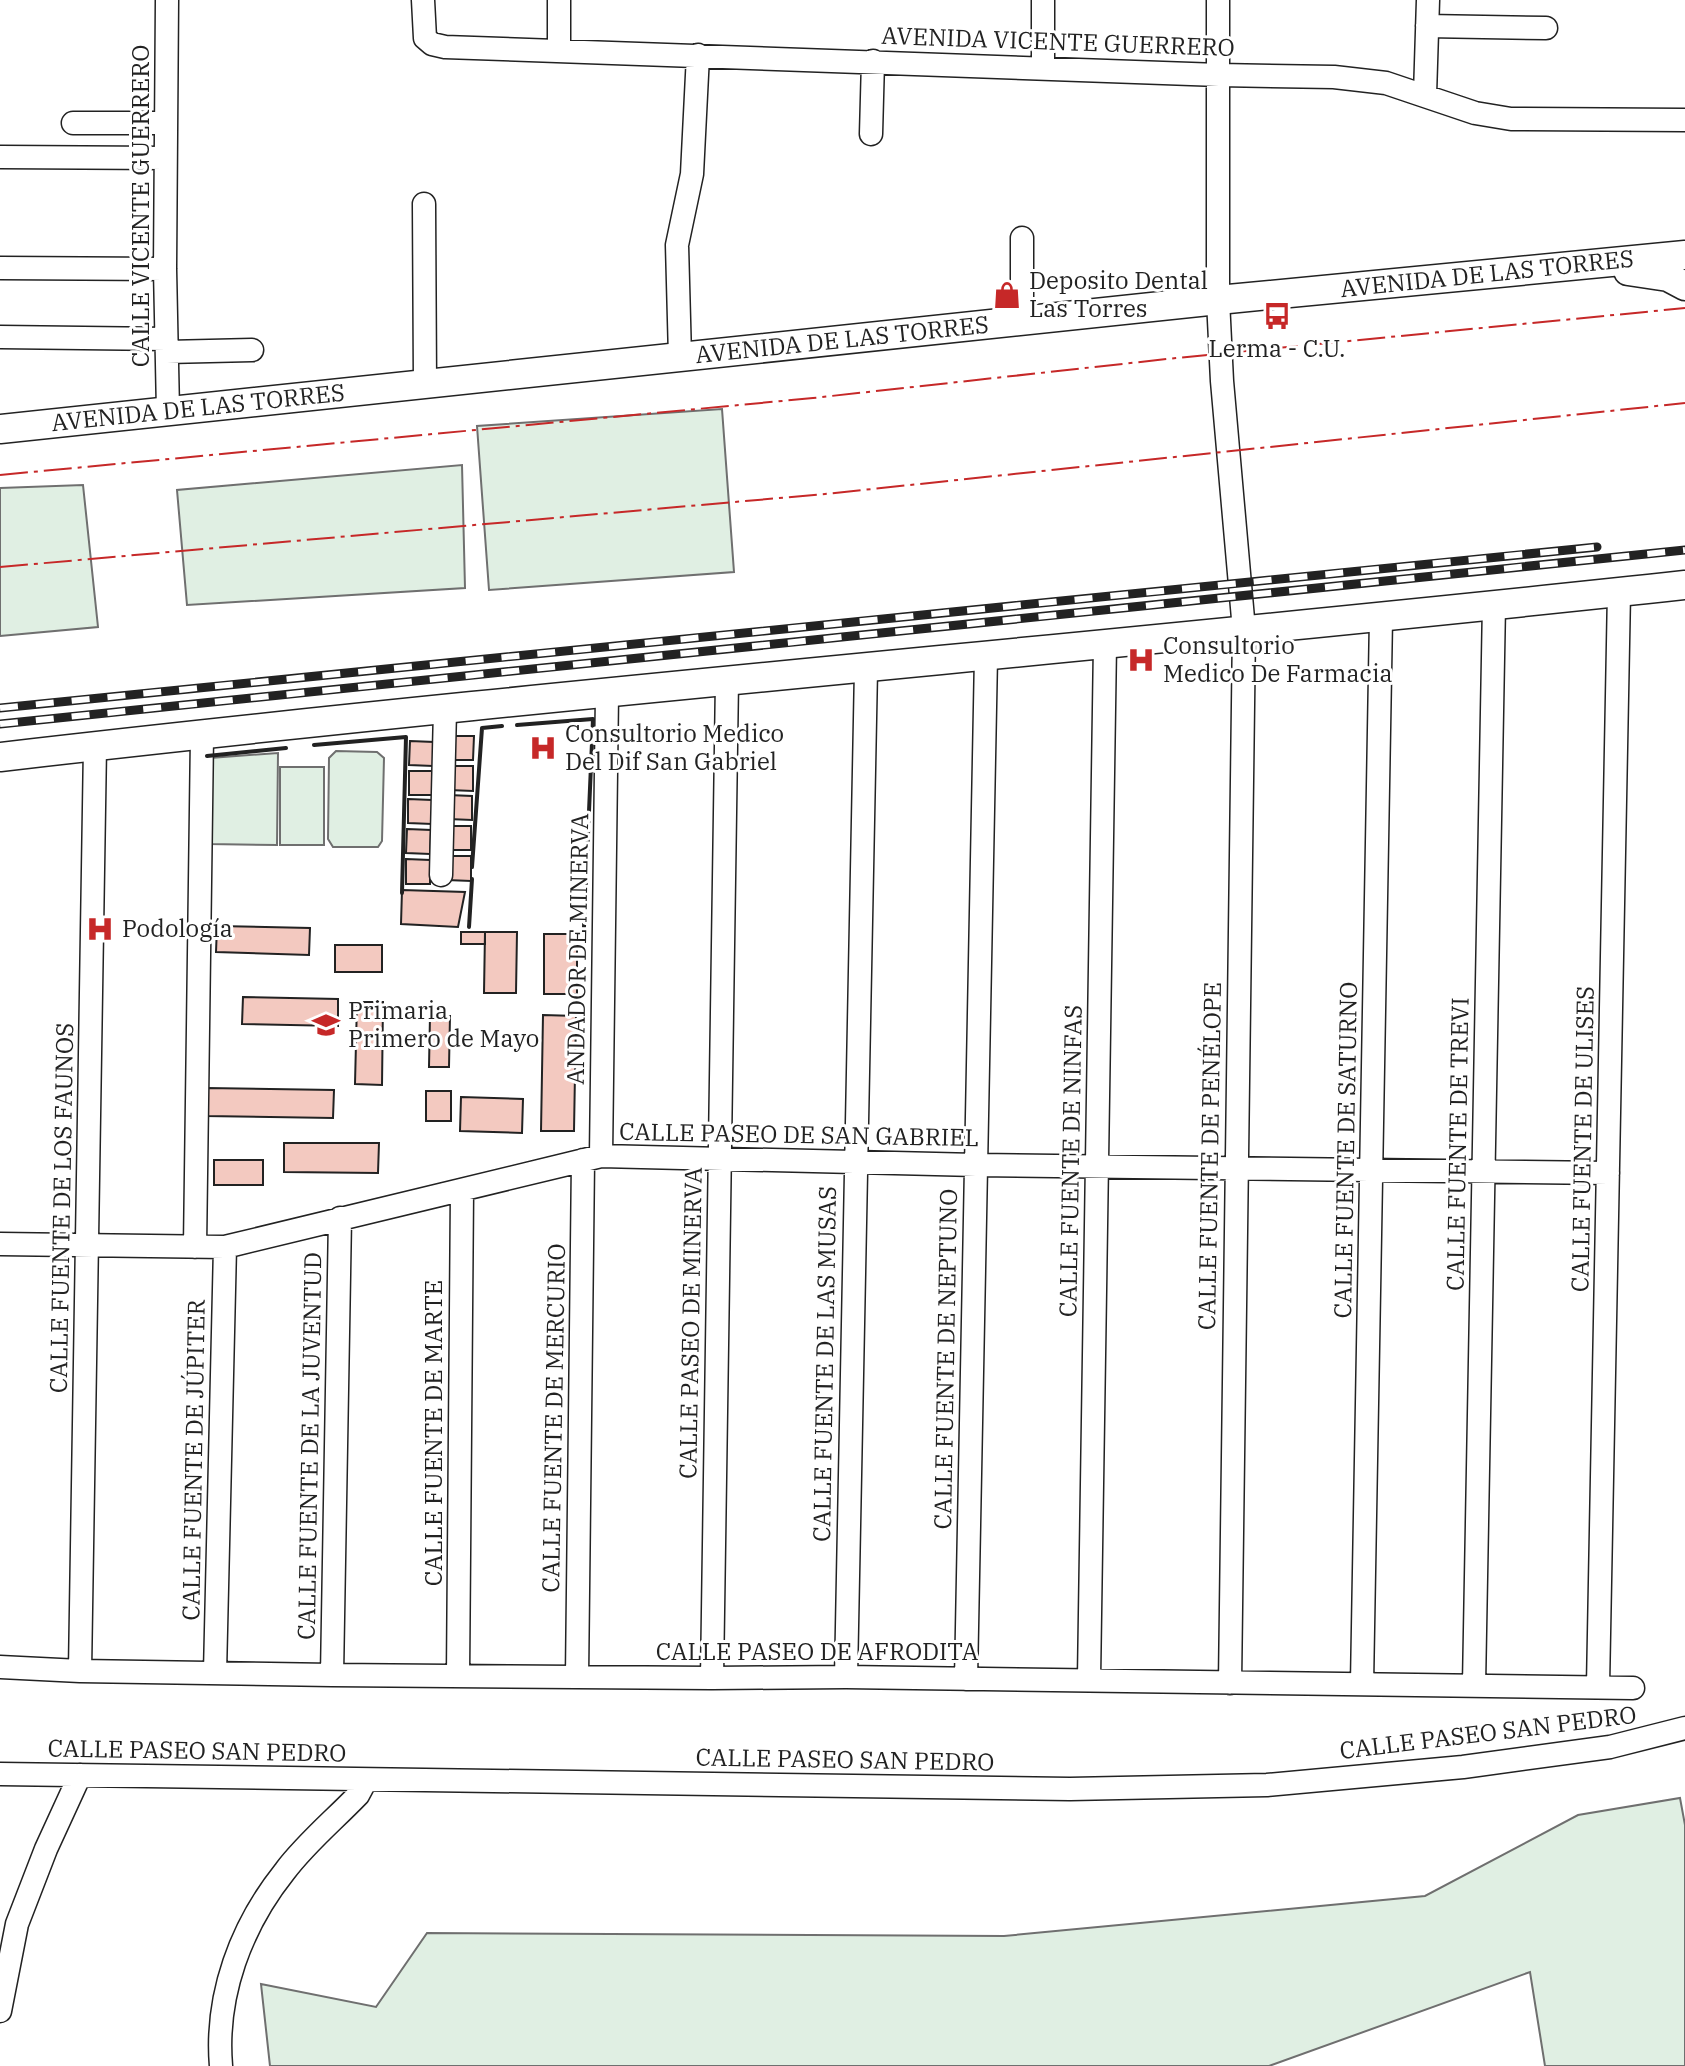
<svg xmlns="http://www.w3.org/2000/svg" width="1685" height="2066" font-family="'IBM Plex Serif',serif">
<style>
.green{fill:#e0efe3;stroke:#6f6f6f;stroke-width:2}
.building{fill:#f3c9c0;stroke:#222;stroke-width:2}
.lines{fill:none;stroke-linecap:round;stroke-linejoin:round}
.minor-casing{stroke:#222;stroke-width:25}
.major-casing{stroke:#222;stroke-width:31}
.minor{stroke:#fff;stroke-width:22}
.major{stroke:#fff;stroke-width:28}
.rail-casing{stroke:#222;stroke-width:9}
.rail{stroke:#fff;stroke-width:6;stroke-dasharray:18;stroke-linecap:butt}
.wall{stroke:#222;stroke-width:4}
.power{stroke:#c62828;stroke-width:2;stroke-dasharray:28 6 4 6;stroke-linecap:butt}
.labels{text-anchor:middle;stroke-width:6;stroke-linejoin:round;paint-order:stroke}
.street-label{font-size:24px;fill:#222;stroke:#fff}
.poi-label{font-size:24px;fill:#222;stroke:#fff;text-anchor:start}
</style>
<rect width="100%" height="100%" fill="#fff"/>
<path class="green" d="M 722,409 L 734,572 L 489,590 L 477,426 Z
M 462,465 L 465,588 L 187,605 L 177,490 Z
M 83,485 L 98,627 L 0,636 L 0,488 Z
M 336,751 L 377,752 L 384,758 L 382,841 L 378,847 L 333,847 L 328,839 L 329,758 Z
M 278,753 L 277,845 L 208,844 L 210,758 Z
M 280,767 L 324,767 L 324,845 L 280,845 Z
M 1680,1798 L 1685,1825 L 1685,2066 L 1545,2066 L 1530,1972 L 1269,2066 L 270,2066 L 261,1984 L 376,2007 L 427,1933 L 1004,1936 L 1425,1896 L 1578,1815 Z"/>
<path class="building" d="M 450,736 L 474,736 L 473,760 L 449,760 Z
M 410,741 L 434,742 L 433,766 L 409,765 Z
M 449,766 L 473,766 L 473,791 L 449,790 Z
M 409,771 L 433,771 L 433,795 L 409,795 Z
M 448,795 L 472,796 L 472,820 L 448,819 Z
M 408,799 L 432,800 L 432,824 L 408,823 Z
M 447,826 L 471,826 L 471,850 L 447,850 Z
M 407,829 L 431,830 L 430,854 L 406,853 Z
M 447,856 L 471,856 L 471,881 L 447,880 Z
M 406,859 L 430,860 L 430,884 L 406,884 Z
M 402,890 L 465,892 L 458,927 L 401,924 Z
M 217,926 L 310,928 L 309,955 L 216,952 Z
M 461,932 L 485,932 L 485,944 L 461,944 Z
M 485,932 L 517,932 L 516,993 L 484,993 Z
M 544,934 L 577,934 L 577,994 L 544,994 Z
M 335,945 L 382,945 L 382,972 L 335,972 Z
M 243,997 L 338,999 L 338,1026 L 242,1024 Z
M 357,1002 L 383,1002 L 382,1085 L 355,1084 Z
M 543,1015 L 576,1016 L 574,1131 L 541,1131 Z
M 430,1016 L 450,1016 L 449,1067 L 429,1067 Z
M 206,1088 L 334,1090 L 333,1118 L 205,1116 Z
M 426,1091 L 451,1091 L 451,1121 L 426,1121 Z
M 461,1097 L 523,1099 L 522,1133 L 460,1131 Z
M 284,1143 L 379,1143 L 378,1173 L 284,1172 Z
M 214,1160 L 263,1160 L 263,1185 L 214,1185 Z"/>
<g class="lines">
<g class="minor-casing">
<path id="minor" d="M 167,0 L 165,269 L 168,411
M 423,0 L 425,38 L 432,44 L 445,47 L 1219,75 L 1334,77 L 1386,83 L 1475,113 L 1511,119 L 1685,120
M 1218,0 L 1218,300 L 1222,381 L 1244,630 L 1230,1683
M 1427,26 L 1546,28
M 559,50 L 559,0
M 1043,67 L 1043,0
M 1425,95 L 1428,0
M 73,123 L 165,123
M 871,134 L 873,61
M 0,157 L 165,158
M 424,204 L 425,384
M 1022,238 L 1022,321
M 0,268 L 165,269
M 0,337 L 166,339
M 167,352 L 252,350
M 680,357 L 677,245 L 692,174 L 698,55
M 441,875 L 445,710
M 601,1156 L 607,694
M 0,1244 L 225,1247 L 601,1156 L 976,1165 L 1608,1173
M 195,1247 L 202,736
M 0,1667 L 80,1671 L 332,1675 L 712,1678 L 846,1677 L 1633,1688
M 80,1671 L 95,746
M 215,1673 L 225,1247
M 332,1675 L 340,1218
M 458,1675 L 462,1191
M 577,1677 L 583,1160
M 846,1677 L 866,669
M 712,1678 L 727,680
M 966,1679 L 986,656
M 1089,1679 L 1105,644
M 1362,1684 L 1381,618
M 1474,1685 L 1494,604
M 1598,1686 L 1619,592
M 0,1774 L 1070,1789 L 1267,1785 L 1463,1767 L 1610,1747 L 1685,1728
M 0,2011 L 17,1924 L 46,1849 L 80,1775
M 221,2066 C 215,1995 241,1926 285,1871 C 306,1843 334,1820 358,1795 L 366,1780"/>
</g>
<g class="major-casing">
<path id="major" d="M 1628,271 L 1668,277 L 1685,286
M 0,429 L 1218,300 L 1685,255
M 0,757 C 561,692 1124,646 1685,585"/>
</g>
<use href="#minor" class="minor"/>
<use href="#major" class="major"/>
<g class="rail-casing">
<path id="rail" d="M 0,708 L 1597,547
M 0,724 L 1685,550"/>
</g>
<use href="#rail" class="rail"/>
<path class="wall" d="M 517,725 L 593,719 L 584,927
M 314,745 L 406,737 L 402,893
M 207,756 L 286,748
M 472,867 L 482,728 L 502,726
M 469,927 L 472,879"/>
<path class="power" d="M 0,475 L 813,398 L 1176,358 L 1685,308
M 0,567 L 825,494 L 1685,403"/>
</g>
<defs>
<g id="shop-bare" transform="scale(2.16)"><path d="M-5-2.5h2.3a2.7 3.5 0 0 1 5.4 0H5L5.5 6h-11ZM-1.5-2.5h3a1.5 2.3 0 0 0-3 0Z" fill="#c62828" stroke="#fff" stroke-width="2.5" paint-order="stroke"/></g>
<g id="bus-bare" transform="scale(2.16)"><path d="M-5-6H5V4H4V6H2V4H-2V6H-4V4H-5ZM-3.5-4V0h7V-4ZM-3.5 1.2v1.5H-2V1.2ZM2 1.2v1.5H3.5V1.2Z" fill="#c62828" stroke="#fff" stroke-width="2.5" paint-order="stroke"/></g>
<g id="hospital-bare" transform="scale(2.16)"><path d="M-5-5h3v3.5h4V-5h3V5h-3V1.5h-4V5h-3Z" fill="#c62828" stroke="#fff" stroke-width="2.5" paint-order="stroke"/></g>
<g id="school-bare" transform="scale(2.16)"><path d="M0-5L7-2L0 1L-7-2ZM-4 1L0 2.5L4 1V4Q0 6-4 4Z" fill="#c62828" stroke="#fff" stroke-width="2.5" paint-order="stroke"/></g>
</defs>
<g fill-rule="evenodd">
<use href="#shop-bare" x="1007" y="295"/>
<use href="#bus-bare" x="1277" y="316"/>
<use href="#hospital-bare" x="1141" y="660"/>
<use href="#hospital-bare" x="543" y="748"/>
<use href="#hospital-bare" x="100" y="929"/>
<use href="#school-bare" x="326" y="1025"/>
</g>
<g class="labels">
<g class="street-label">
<text transform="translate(1058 42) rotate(2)" y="8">AVENIDA VICENTE GUERRERO</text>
<text transform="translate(141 206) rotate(-90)" y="8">CALLE VICENTE GUERRERO</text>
<text transform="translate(1487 274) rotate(-6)" y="8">AVENIDA DE LAS TORRES</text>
<text transform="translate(842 340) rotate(-6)" y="8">AVENIDA DE LAS TORRES</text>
<text transform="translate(198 408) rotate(-6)" y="8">AVENIDA DE LAS TORRES</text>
<text transform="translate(578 949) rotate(-89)" y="8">ANDADOR DE MINERVA</text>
<text transform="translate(799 1135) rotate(1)" y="8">CALLE PASEO DE SAN GABRIEL</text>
<text transform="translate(1583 1139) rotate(-89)" y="8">CALLE FUENTE DE ULISES</text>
<text transform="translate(1458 1144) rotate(-89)" y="8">CALLE FUENTE DE TREVI</text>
<text transform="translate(1346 1150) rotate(-89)" y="8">CALLE FUENTE DE SATURNO</text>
<text transform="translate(1210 1156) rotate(-89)" y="8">CALLE FUENTE DE PENÉLOPE</text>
<text transform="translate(1071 1161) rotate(-89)" y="8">CALLE FUENTE DE NINFAS</text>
<text transform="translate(62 1208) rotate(-89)" y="8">CALLE FUENTE DE LOS FAUNOS</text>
<text transform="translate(691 1323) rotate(-89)" y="8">CALLE PASEO DE MINERVA</text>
<text transform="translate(946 1359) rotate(-89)" y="8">CALLE FUENTE DE NEPTUNO</text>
<text transform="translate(825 1364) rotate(-89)" y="8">CALLE FUENTE DE LAS MUSAS</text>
<text transform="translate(554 1418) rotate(-89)" y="8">CALLE FUENTE DE MERCURIO</text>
<text transform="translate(434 1433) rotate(-90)" y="8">CALLE FUENTE DE MARTE</text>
<text transform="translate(310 1446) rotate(-89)" y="8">CALLE FUENTE DE LA JUVENTUD</text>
<text transform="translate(194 1460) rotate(-89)" y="8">CALLE FUENTE DE JÚPITER</text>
<text x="817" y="1660">CALLE PASEO DE AFRODITA</text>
<text transform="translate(1488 1733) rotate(-7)" y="8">CALLE PASEO SAN PEDRO</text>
<text transform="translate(197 1751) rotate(1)" y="8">CALLE PASEO SAN PEDRO</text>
<text transform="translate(845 1760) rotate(1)" y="8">CALLE PASEO SAN PEDRO</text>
</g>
<g class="poi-label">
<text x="1029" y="289">Deposito Dental<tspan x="1029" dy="28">Las Torres</tspan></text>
<text x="1277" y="357" text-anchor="middle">Lerma - C.U.</text>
<text x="1163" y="654">Consultorio<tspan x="1163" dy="28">Medico De Farmacia</tspan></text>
<text x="565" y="742">Consultorio Medico<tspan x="565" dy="28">Del Dif San Gabriel</tspan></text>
<text x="122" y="937">Podología</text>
<text x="348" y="1019">Primaria<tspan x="348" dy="28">Primero de Mayo</tspan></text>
</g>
</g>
</svg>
